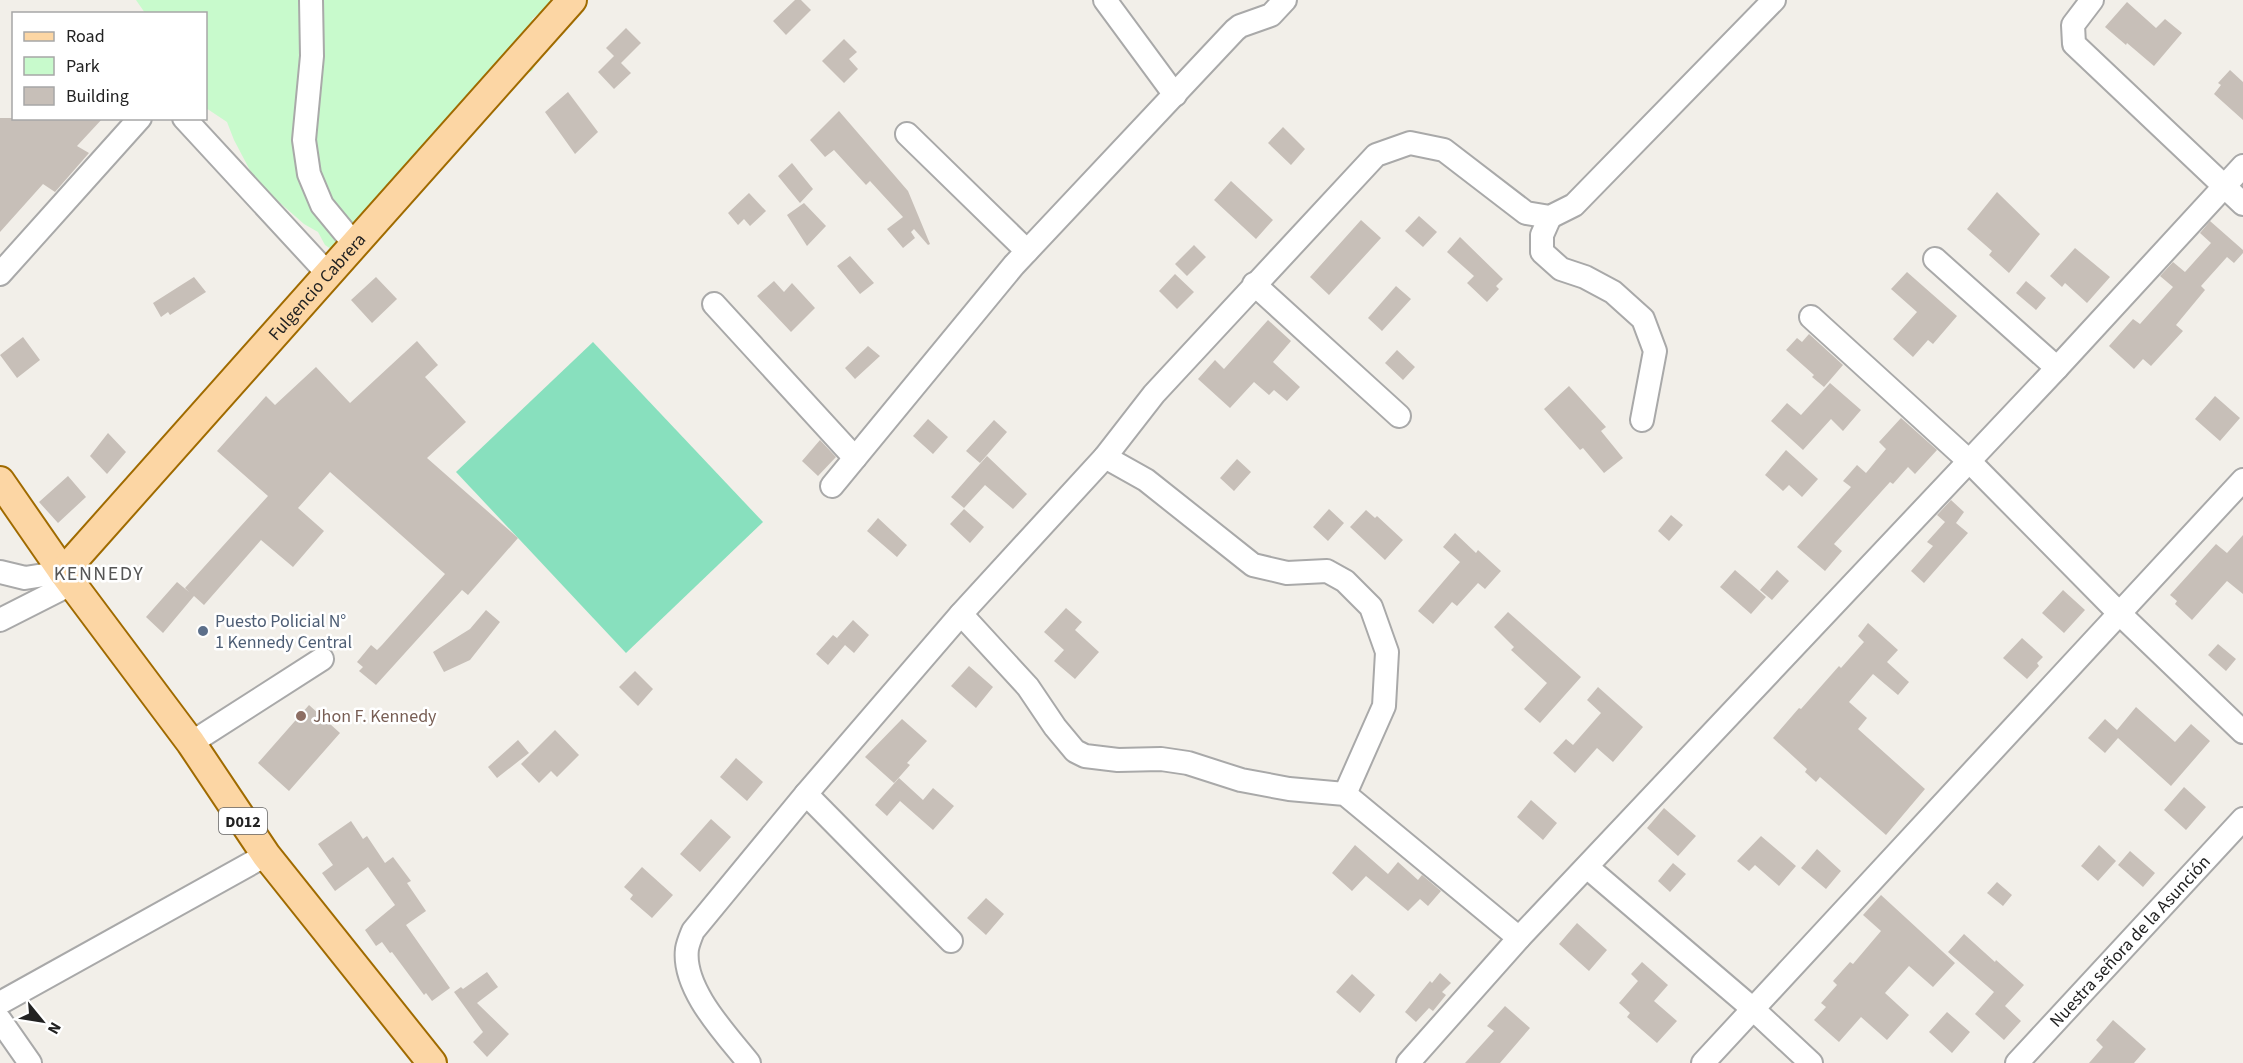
<svg xmlns="http://www.w3.org/2000/svg" width="2243" height="1063" font-family="'Source Sans 3',sans-serif">
<style>
.park{fill:#c8facc}
.pitch{fill:#88e0be}
.building{fill:#c7bfb8}
.lines{fill:none;stroke-linecap:round;stroke-linejoin:round}
.minor-casing{stroke:#a9a9a9;stroke-width:26}
.major-casing{stroke:#a06b00;stroke-width:32}
.minor{stroke:#fff;stroke-width:22}
.major{stroke:#fcd6a4;stroke-width:28}
.service-dot{fill:#5c6f8a;stroke:#fff;stroke-width:2}
.education-dot{fill:#8d6e63;stroke:#fff;stroke-width:2}
.labels{text-anchor:middle;stroke-width:5;stroke-linejoin:round;paint-order:stroke}
.shield{fill:#fff;stroke:#646464;stroke-width:1.5}
.shield-label{font-size:16px;font-weight:bold;fill:#222}
.street-label{font-size:18px;fill:#222;stroke:#fff}
.service-label{font-size:18px;fill:#4e5e75;stroke:#fff;text-anchor:start}
.education-label{font-size:18px;fill:#785e54;stroke:#fff;text-anchor:start}
.neighbourhood-label{font-size:20px;letter-spacing:1.5px;fill:#555;stroke:#fff}
</style>
<rect width="100%" height="100%" fill="#f2efe9"/>
<path class="park" d="M 136,0 L 561,0 L 553,13 L 538,14 L 532,19 L 544,49 L 532,71 L 517,78 L 418,196 L 408,200 L 388,222 L 383,233 L 374,242 L 337,253 L 325,245 L 318,232 L 304,224 L 270,194 L 253,176 L 234,140 L 227,122 L 206,108 L 206,14 L 145,13 Z"/>
<path class="pitch" d="M 593,342 L 763,522 L 626,653 L 456,472 Z"/>
<path class="building" d="M 795,0 L 801,0 L 811,10 L 786,35 L 773,21 Z
M 2127,2 L 2156,28 L 2165,19 L 2182,33 L 2154,66 L 2127,43 L 2126,45 L 2105,27 Z
M 626,28 L 641,43 L 621,63 L 631,73 L 614,89 L 598,72 L 614,56 L 606,48 Z
M 844,39 L 857,52 L 849,59 L 858,69 L 844,83 L 822,61 Z
M 2230,70 L 2243,82 L 2243,120 L 2214,94 L 2221,85 L 2218,83 Z
M 568,92 L 598,132 L 575,154 L 545,112 Z
M 839,111 L 908,191 L 930,244 L 928,245 L 914,229 L 911,232 L 915,238 L 903,248 L 887,229 L 903,217 L 870,181 L 866,185 L 834,150 L 825,157 L 810,140 Z
M 0,118 L 103,118 L 77,146 L 89,153 L 55,192 L 43,184 L 0,232 Z
M 1283,127 L 1305,149 L 1291,165 L 1268,143 Z
M 792,163 L 813,189 L 800,203 L 778,176 Z
M 1231,181 L 1273,220 L 1256,239 L 1214,200 Z
M 1997,192 L 2040,234 L 2009,273 L 1989,255 L 1992,251 L 1967,229 Z
M 749,193 L 766,211 L 750,226 L 744,219 L 738,225 L 728,213 Z
M 804,203 L 826,226 L 807,246 L 787,215 Z
M 1419,216 L 1437,232 L 1423,247 L 1405,231 Z
M 1361,220 L 1381,238 L 1329,295 L 1310,277 Z
M 2210,221 L 2243,250 L 2243,253 L 2234,263 L 2227,257 L 2201,286 L 2205,290 L 2176,325 L 2183,331 L 2151,366 L 2143,359 L 2134,369 L 2109,346 L 2133,319 L 2140,324 L 2173,287 L 2160,276 L 2173,262 L 2185,272 L 2211,243 L 2200,233 Z
M 1460,237 L 1503,279 L 1496,286 L 1499,289 L 1487,302 L 1467,283 L 1474,276 L 1447,252 Z
M 1194,245 L 1206,257 L 1187,276 L 1175,264 Z
M 2075,248 L 2110,277 L 2087,303 L 2065,283 L 2062,287 L 2050,276 Z
M 850,256 L 874,283 L 860,294 L 837,266 Z
M 1907,272 L 1957,316 L 1933,344 L 1928,340 L 1913,357 L 1893,339 L 1917,312 L 1891,289 Z
M 1175,274 L 1194,292 L 1177,309 L 1159,291 Z
M 194,277 L 206,292 L 170,315 L 168,312 L 161,317 L 153,303 Z
M 376,277 L 397,299 L 372,323 L 351,300 Z
M 774,281 L 784,292 L 792,283 L 815,308 L 791,332 L 757,296 Z
M 2026,281 L 2046,298 L 2036,310 L 2016,293 Z
M 1396,286 L 1411,299 L 1382,331 L 1368,318 Z
M 1268,320 L 1291,341 L 1273,362 L 1300,387 L 1287,401 L 1274,390 L 1269,395 L 1254,382 L 1230,408 L 1198,379 L 1215,360 L 1224,369 Z
M 1809,334 L 1843,365 L 1824,387 L 1812,377 L 1814,375 L 1786,350 L 1797,338 L 1802,342 Z
M 23,337 L 40,360 L 17,378 L 0,355 Z
M 417,341 L 438,365 L 425,377 L 466,422 L 427,458 L 518,538 L 468,595 L 462,590 L 376,685 L 359,671 L 363,667 L 357,662 L 371,645 L 377,650 L 382,645 L 445,574 L 330,472 L 298,508 L 324,531 L 293,567 L 261,540 L 204,605 L 194,596 L 163,633 L 146,617 L 177,582 L 189,592 L 185,588 L 268,496 L 217,451 L 266,396 L 275,405 L 316,367 L 350,403 Z
M 868,346 L 880,356 L 855,379 L 845,368 Z
M 1397,350 L 1415,367 L 1403,380 L 1385,363 Z
M 1830,383 L 1861,410 L 1843,431 L 1831,419 L 1803,450 L 1771,421 L 1787,403 L 1801,415 Z
M 1569,386 L 1606,427 L 1601,431 L 1623,458 L 1604,473 L 1583,448 L 1580,450 L 1544,409 Z
M 2215,396 L 2240,418 L 2220,441 L 2195,419 Z
M 1901,418 L 1937,450 L 1915,474 L 1908,467 L 1893,484 L 1890,482 L 1834,544 L 1842,551 L 1825,571 L 1797,547 L 1851,487 L 1843,481 L 1857,465 L 1866,473 L 1886,449 L 1879,442 Z
M 928,419 L 948,437 L 933,454 L 913,436 Z
M 994,420 L 1007,432 L 980,463 L 966,451 Z
M 108,433 L 126,452 L 107,474 L 90,456 Z
M 820,440 L 836,457 L 818,476 L 802,461 Z
M 1786,450 L 1818,479 L 1802,497 L 1789,485 L 1783,491 L 1765,475 Z
M 987,456 L 1027,494 L 1013,509 L 985,485 L 964,508 L 951,497 Z
M 1237,459 L 1251,472 L 1234,491 L 1220,478 Z
M 68,476 L 86,497 L 58,523 L 39,502 Z
M 1951,500 L 1964,512 L 1956,523 L 1968,533 L 1924,583 L 1911,571 L 1933,546 L 1927,542 L 1945,522 L 1937,515 Z
M 964,509 L 984,527 L 970,543 L 950,524 Z
M 1329,509 L 1344,523 L 1328,541 L 1313,527 Z
M 1366,510 L 1375,518 L 1377,516 L 1403,540 L 1385,560 L 1350,527 Z
M 1671,515 L 1683,525 L 1669,541 L 1658,531 Z
M 878,518 L 907,545 L 897,557 L 867,531 Z
M 1455,533 L 1476,553 L 1478,550 L 1501,571 L 1485,589 L 1478,583 L 1457,606 L 1452,602 L 1433,624 L 1418,611 L 1460,562 L 1443,547 Z
M 2243,535 L 2243,594 L 2227,581 L 2192,620 L 2175,604 L 2177,601 L 2170,595 L 2216,544 L 2227,553 Z
M 1735,570 L 1766,597 L 1751,614 L 1720,587 Z
M 1777,570 L 1789,581 L 1772,600 L 1760,590 Z
M 2063,590 L 2085,610 L 2064,633 L 2042,613 Z
M 1066,608 L 1082,622 L 1075,630 L 1099,652 L 1075,679 L 1054,661 L 1064,650 L 1044,632 Z
M 486,610 L 500,622 L 470,660 L 444,672 L 433,652 L 470,629 Z
M 1508,612 L 1581,677 L 1540,723 L 1524,709 L 1547,683 L 1511,650 L 1514,647 L 1494,627 Z
M 853,620 L 869,635 L 854,653 L 845,645 L 828,665 L 816,654 L 833,635 L 842,642 L 837,638 Z
M 1868,623 L 1898,650 L 1887,662 L 1909,682 L 1898,695 L 1873,674 L 1849,702 L 1867,718 L 1858,729 L 1925,789 L 1886,835 L 1820,777 L 1816,782 L 1805,772 L 1807,769 L 1773,738 L 1799,708 L 1801,709 L 1839,666 L 1841,668 L 1864,642 L 1858,636 Z
M 2022,638 L 2043,657 L 2037,663 L 2039,666 L 2027,679 L 2003,658 Z
M 2218,644 L 2236,659 L 2226,671 L 2208,655 Z
M 969,666 L 993,687 L 976,708 L 951,686 Z
M 635,671 L 653,689 L 638,706 L 619,687 Z
M 1598,687 L 1643,727 L 1613,762 L 1597,748 L 1575,773 L 1553,753 L 1566,739 L 1573,745 L 1601,713 L 1587,700 Z
M 309,705 L 340,733 L 289,791 L 258,763 Z
M 2136,707 L 2175,742 L 2191,724 L 2210,741 L 2171,786 L 2118,738 L 2105,753 L 2088,738 L 2105,719 L 2117,730 Z
M 902,719 L 927,741 L 907,763 L 910,765 L 894,783 L 865,757 Z
M 555,730 L 579,755 L 557,777 L 551,771 L 539,783 L 521,764 Z
M 518,740 L 529,753 L 497,778 L 488,767 Z
M 736,758 L 763,782 L 747,801 L 720,777 Z
M 899,778 L 923,800 L 933,788 L 954,806 L 933,830 L 900,801 L 887,816 L 875,805 Z
M 2184,787 L 2206,807 L 2186,830 L 2164,810 Z
M 1531,800 L 1557,823 L 1543,840 L 1517,817 Z
M 1664,808 L 1696,836 L 1678,856 L 1647,828 Z
M 711,819 L 731,837 L 700,872 L 680,854 Z
M 351,821 L 363,839 L 367,836 L 385,863 L 393,857 L 411,881 L 407,883 L 426,911 L 406,925 L 450,988 L 432,1001 L 426,993 L 424,995 L 392,952 L 390,953 L 382,942 L 376,946 L 365,930 L 395,905 L 368,867 L 335,891 L 322,873 L 333,865 L 318,844 Z
M 1761,836 L 1796,866 L 1779,886 L 1755,865 L 1749,871 L 1737,861 Z
M 1355,845 L 1388,874 L 1398,862 L 1418,880 L 1422,875 L 1441,891 L 1428,906 L 1420,899 L 1408,911 L 1366,876 L 1352,891 L 1332,873 Z
M 2099,845 L 2116,861 L 2098,881 L 2081,866 Z
M 1817,849 L 1841,871 L 1826,889 L 1801,868 Z
M 2130,851 L 2155,873 L 2143,887 L 2118,865 Z
M 1673,863 L 1686,874 L 1670,892 L 1658,881 Z
M 642,867 L 673,895 L 652,918 L 630,899 L 633,895 L 624,887 Z
M 1997,882 L 2012,895 L 2003,906 L 1987,893 Z
M 1881,895 L 1955,963 L 1933,987 L 1909,966 L 1885,993 L 1909,1015 L 1887,1040 L 1861,1017 L 1839,1042 L 1814,1020 L 1826,1007 L 1821,1003 L 1837,985 L 1833,981 L 1850,962 L 1853,964 L 1881,931 L 1863,915 Z
M 986,898 L 1004,914 L 986,935 L 967,918 Z
M 1577,923 L 1607,950 L 1589,971 L 1559,944 Z
M 1964,934 L 1995,962 L 1996,960 L 2024,985 L 2005,1006 L 2021,1021 L 2004,1040 L 1975,1014 L 1994,992 L 1948,952 Z
M 1642,962 L 1668,985 L 1654,1001 L 1677,1021 L 1657,1043 L 1627,1017 L 1630,1013 L 1619,1003 L 1638,981 L 1631,974 Z
M 487,972 L 498,987 L 477,1003 L 509,1034 L 487,1057 L 473,1042 L 483,1032 L 454,992 L 461,987 L 463,989 Z
M 1440,973 L 1451,983 L 1442,992 L 1446,995 L 1433,1011 L 1429,1008 L 1416,1022 L 1405,1012 L 1430,981 L 1432,983 Z
M 1352,974 L 1375,995 L 1360,1013 L 1336,992 Z
M 1505,1006 L 1530,1028 L 1500,1063 L 1465,1063 L 1494,1031 L 1487,1026 Z
M 1947,1012 L 1970,1032 L 1952,1053 L 1929,1032 Z
M 2113,1020 L 2146,1049 L 2134,1063 L 2089,1063 L 2103,1047 L 2096,1040 Z"/>
<g class="lines">
<g class="minor-casing">
<g id="minor">
<path d="M 311,0 L 312,56 L 304,140 L 309,174 L 322,205 L 355,245"/>
<path d="M 1105,0 L 1175,95"/>
<path d="M 2092,0 L 2073,25 L 2074,44 L 2243,204"/>
<path d="M 184,118 L 329,275"/>
<path d="M 907,134 L 1027,251"/>
<path d="M 1550,217 L 1542,235 L 1542,252 L 1561,269 L 1585,277 L 1613,292 L 1643,319 L 1655,351 L 1642,420"/>
<path d="M 1935,259 L 2057,368"/>
<path d="M 0,274 L 140,118"/>
<path d="M 1254,284 L 1399,416"/>
<path d="M 714,304 L 855,458"/>
<path d="M 1811,317 L 1969,461 L 2120,614 L 2243,732"/>
<path d="M 1105,457 L 1146,480 L 1253,565 L 1287,573 L 1327,571 L 1345,581 L 1371,607 L 1387,652 L 1384,706 L 1345,794"/>
<path d="M 832,486 L 1014,265 L 1235,30 L 1240,26 L 1271,15 L 1285,0"/>
<path d="M 0,572 L 25,578 L 63,572"/>
<path d="M 961,614 L 1028,687 L 1055,727 L 1075,751 L 1085,756 L 1118,760 L 1161,759 L 1188,763 L 1241,780 L 1289,789 L 1345,794 L 1519,938"/>
<path d="M 0,620 L 73,583"/>
<path d="M 191,743 L 322,659"/>
<path d="M 806,794 L 951,941"/>
<path d="M 1587,867 L 1753,1009 L 1811,1063"/>
<path d="M 0,1003 L 266,855"/>
<path d="M 0,1020 L 30,1063"/>
<path d="M 749,1063 C 726,1034 682,989 687,949 C 688,943 691,936 693,931 L 806,794 L 961,614 L 1105,457 L 1154,394 L 1376,155 L 1410,143 L 1444,150 L 1526,213 L 1550,217 L 1574,205 L 1774,0"/>
<path d="M 1408,1063 L 1519,938 L 2057,368 L 2243,166"/>
<path d="M 1703,1063 L 2243,480"/>
<path id="s1" d="M 2017,1063 L 2243,819"/>
</g>
</g>
<g class="major-casing">
<g id="major">
<path d="M 0,481 L 63,572 L 191,743 L 266,855 L 432,1063"/>
<path id="s2" d="M 63,572 L 572,0"/>
</g>
</g>
<use href="#minor" class="minor"/>
<use href="#major" class="major"/>
</g>
<circle class="service-dot" cx="203" cy="631" r="6"/>
<circle class="education-dot" cx="301" cy="716" r="6"/>
<g class="labels">
<rect class="shield" x="219" y="808" width="48" height="26" rx="4.5"/>
<g class="shield-label">
<text x="243" y="827">D012</text>
</g>
<g class="street-label">
<text dy="6" stroke="none"><textPath href="#s2" startOffset="382">Fulgencio Cabrera</textPath></text>
<text dy="6" stroke="none"><textPath href="#s1" startOffset="166">Nuestra señora de la Asunción</textPath></text>
</g>
<g class="service-label">
<text x="215" y="627">Puesto Policial N°<tspan x="215" dy="21">1 Kennedy Central</tspan></text>
</g>
<g class="education-label">
<text x="313" y="722">Jhon F. Kennedy</text>
</g>
<g class="neighbourhood-label">
<text x="99" y="580">KENNEDY</text>
</g>
</g>
<rect x="12" y="12" width="195" height="108" fill="#ffffff" stroke="#a7a7a7" stroke-width="1.5"/>
<rect x="24" y="32" width="30" height="9" fill="#fcd6a4" stroke="#a7a7a7" stroke-width="1.5"/>
<text x="66" y="42" font-size="18" fill="#222222">Road</text>
<rect x="24" y="57" width="30" height="18" fill="#c8facc" stroke="#a7a7a7" stroke-width="1.5"/>
<text x="66" y="72" font-size="18" fill="#222222">Park</text>
<rect x="24" y="87" width="30" height="18" fill="#c7bfb8" stroke="#a7a7a7" stroke-width="1.5"/>
<text x="66" y="102" font-size="18" fill="#222222">Building</text>
<g transform="translate(42 1021) rotate(120)" stroke="#ffffff" stroke-width="4.5" paint-order="stroke">
<path d="M0-4.5L10 22L0 15L-10 22Z" fill="#222222"/>
<text y="-9" font-size="16" font-weight="bold" text-anchor="middle" fill="#222222">N</text>
</g>
</svg>
